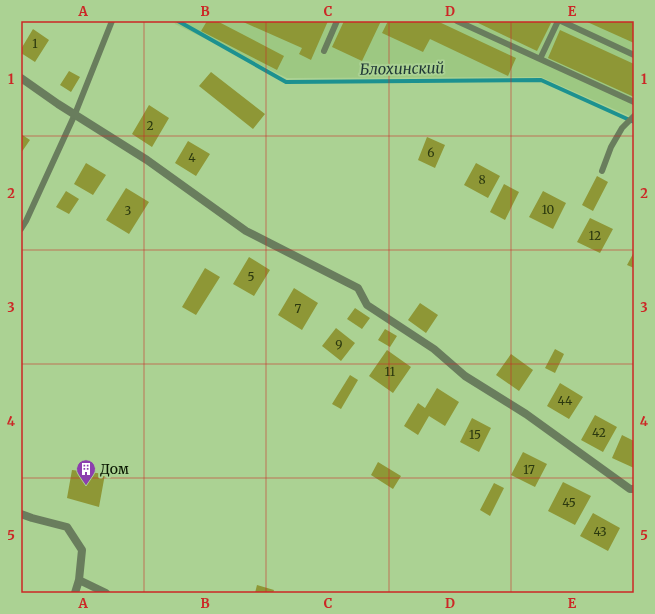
<svg xmlns="http://www.w3.org/2000/svg" width="655" height="614" font-family="Merriweather,serif">
<style>
.built{fill:#9dc882}
.lines{fill:none;stroke-linecap:round;stroke-linejoin:round}
.stream{stroke:#1c9190;stroke-width:4}
.building{fill:#8e9736}
.lane{stroke:#697d5d;stroke-width:6}
.street{stroke:#697d5d;stroke-width:8}
.grid{fill:none;stroke:#cc2726;stroke-width:1;stroke-opacity:0.55}
.labels{text-anchor:middle;stroke-width:4;stroke-linejoin:round;paint-order:stroke}
.number-label{font-size:12px;fill:#2b380f}
.poi-label{font-size:14px;fill:#0a1802;stroke:#abd293;text-anchor:start}
.water-label{font-size:15px;font-style:italic;fill:#1f3736;stroke:#abd293}
.neatline{fill:none;stroke:#cc2726;stroke-width:1.5}
.grid-label{font-size:13px;text-anchor:middle;font-weight:bold;fill:#cc2726}
</style>
<rect width="100%" height="100%" fill="#abd293"/>
<path class="built" d="M 174,21 L 634,21 L 634,118 L 541,77 L 287,78 L 175,24 Z"/>
<g class="lines">
<path class="stream" d="M 178,21 L 286,82 L 541,80 L 634,122"/>
</g>
<path class="building" d="M 207,21 L 217,21 L 284,56 L 277,70 L 201,31 Z
M 241,21 L 328,21 L 311,60 L 299,54 L 302,48 Z
M 344,21 L 381,21 L 362,61 L 332,47 Z
M 388,21 L 437,21 L 516,58 L 508,76 L 430,39 L 423,52 L 382,33 Z
M 474,21 L 547,21 L 551,23 L 537,51 Z
M 585,21 L 634,21 L 634,43 Z
M 33,29 L 49,40 L 35,62 L 21,53 L 21,49 Z
M 560,30 L 634,64 L 634,97 L 548,58 Z
M 69,71 L 80,77 L 71,92 L 60,85 Z
M 211,72 L 265,114 L 253,129 L 199,86 Z
M 149,105 L 169,118 L 152,147 L 132,134 Z
M 21,134 L 30,140 L 21,153 Z
M 427,137 L 445,145 L 435,168 L 418,160 Z
M 188,141 L 210,154 L 196,176 L 175,163 Z
M 86,163 L 106,175 L 93,195 L 74,184 Z
M 476,163 L 500,176 L 488,198 L 464,185 Z
M 597,176 L 608,182 L 593,211 L 582,205 Z
M 504,184 L 519,192 L 505,220 L 490,212 Z
M 126,188 L 149,202 L 129,234 L 106,220 Z
M 66,191 L 79,199 L 69,214 L 56,207 Z
M 543,191 L 566,203 L 553,229 L 529,217 Z
M 590,218 L 613,229 L 600,253 L 577,242 Z
M 634,252 L 634,268 L 627,265 Z
M 249,257 L 270,270 L 254,296 L 233,284 Z
M 205,268 L 220,277 L 196,315 L 182,307 Z
M 294,288 L 318,303 L 302,330 L 278,315 Z
M 420,303 L 438,315 L 426,333 L 408,320 Z
M 355,308 L 370,318 L 362,329 L 347,319 Z
M 336,328 L 355,343 L 341,361 L 322,346 Z
M 385,329 L 397,336 L 390,347 L 378,340 Z
M 555,349 L 564,354 L 555,373 L 545,368 Z
M 387,350 L 411,367 L 393,393 L 369,376 Z
M 511,354 L 533,370 L 519,391 L 496,375 Z
M 350,375 L 358,380 L 341,409 L 332,404 Z
M 560,383 L 583,397 L 569,419 L 547,406 Z
M 437,388 L 459,402 L 445,426 L 429,416 L 418,435 L 404,426 L 418,403 L 425,408 Z
M 595,415 L 617,427 L 603,452 L 581,440 Z
M 472,418 L 491,428 L 479,452 L 460,442 Z
M 622,435 L 634,441 L 634,468 L 612,458 Z
M 523,452 L 547,464 L 535,487 L 511,475 Z
M 378,462 L 401,476 L 393,489 L 371,475 Z
M 72,470 L 105,474 L 99,507 L 67,498 Z
M 563,482 L 591,496 L 575,525 L 548,511 Z
M 494,483 L 504,488 L 490,516 L 480,510 Z
M 593,513 L 620,528 L 608,551 L 580,536 Z
M 257,585 L 274,590 L 273,593 L 255,593 Z"/>
<g class="lines">
<path class="lane" d="M 457,21 L 634,102
M 561,21 L 634,55
M 324,51 L 337,21
M 540,59 L 558,21
M 602,171 L 611,147 L 622,128 L 634,116
M 21,229 L 26,221 L 75,114 L 112,21"/>
<path class="street" d="M 21,78 L 58,104 L 147,160 L 246,231 L 358,288 L 367,305 L 434,349 L 465,376 L 526,414 L 630,489 L 634,489
M 21,514 L 32,518 L 67,527 L 82,550 L 79,580 L 75,593
M 79,580 L 106,593"/>
</g>
<path class="grid" d="M 144,21 L 144,593M 266,21 L 266,593M 389,21 L 389,593M 511,21 L 511,593M 21,136 L 634,136M 21,250 L 634,250M 21,364 L 634,364M 21,478 L 634,478"/>
<defs>
<g id="building-pin" transform="scale(1)"><path d="M0 17L-7.5 6A9.5 9.5 0 1 1 7.5 6Z" fill="#8c3eae" stroke="#abd293"/><path d="M-4-6H4V6H1V3H-1V6H-4ZM-2.5-4.3h1.7v1.8h-1.7ZM.8-4.3h1.7v1.8H.8ZM-2.5-1h1.7V.8h-1.7ZM.8-1h1.7V.8H.8Z" fill="#fff"/></g>
</defs>
<g fill-rule="evenodd">
<use href="#building-pin" x="86" y="469"/>
</g>
<g class="labels">
<g class="number-label">
<text x="35" y="48">1</text>
<text x="150" y="130">2</text>
<text x="431" y="157">6</text>
<text x="192" y="162">4</text>
<text x="482" y="184">8</text>
<text x="548" y="214">10</text>
<text x="128" y="215">3</text>
<text x="595" y="240">12</text>
<text x="251" y="281">5</text>
<text x="298" y="313">7</text>
<text x="339" y="349">9</text>
<text x="390" y="376">11</text>
<text x="565" y="405">44</text>
<text x="599" y="437">42</text>
<text x="475" y="439">15</text>
<text x="529" y="474">17</text>
<text x="569" y="507">45</text>
<text x="600" y="536">43</text>
</g>
<g class="poi-label">
<text x="100" y="474">Дом</text>
</g>
<g class="water-label">
<text transform="translate(402 69) rotate(-1)" y="5">Блохинский</text>
</g>
</g>
<rect width="655" height="614" fill="none" stroke="#abd293" stroke-width="44"/>
<rect x="22" y="22" width="611" height="570" class="neatline"/>
<g class="grid-label">
<text x="83" y="16">A</text>
<text x="205" y="16">B</text>
<text x="328" y="16">C</text>
<text x="450" y="16">D</text>
<text x="572" y="16">E</text>
<text x="11" y="84">1</text>
<text x="644" y="84">1</text>
<text x="11" y="198">2</text>
<text x="644" y="198">2</text>
<text x="11" y="312">3</text>
<text x="644" y="312">3</text>
<text x="11" y="426">4</text>
<text x="644" y="426">4</text>
<text x="11" y="540">5</text>
<text x="644" y="540">5</text>
<text x="83" y="608">A</text>
<text x="205" y="608">B</text>
<text x="328" y="608">C</text>
<text x="450" y="608">D</text>
<text x="572" y="608">E</text>
</g>
</svg>
